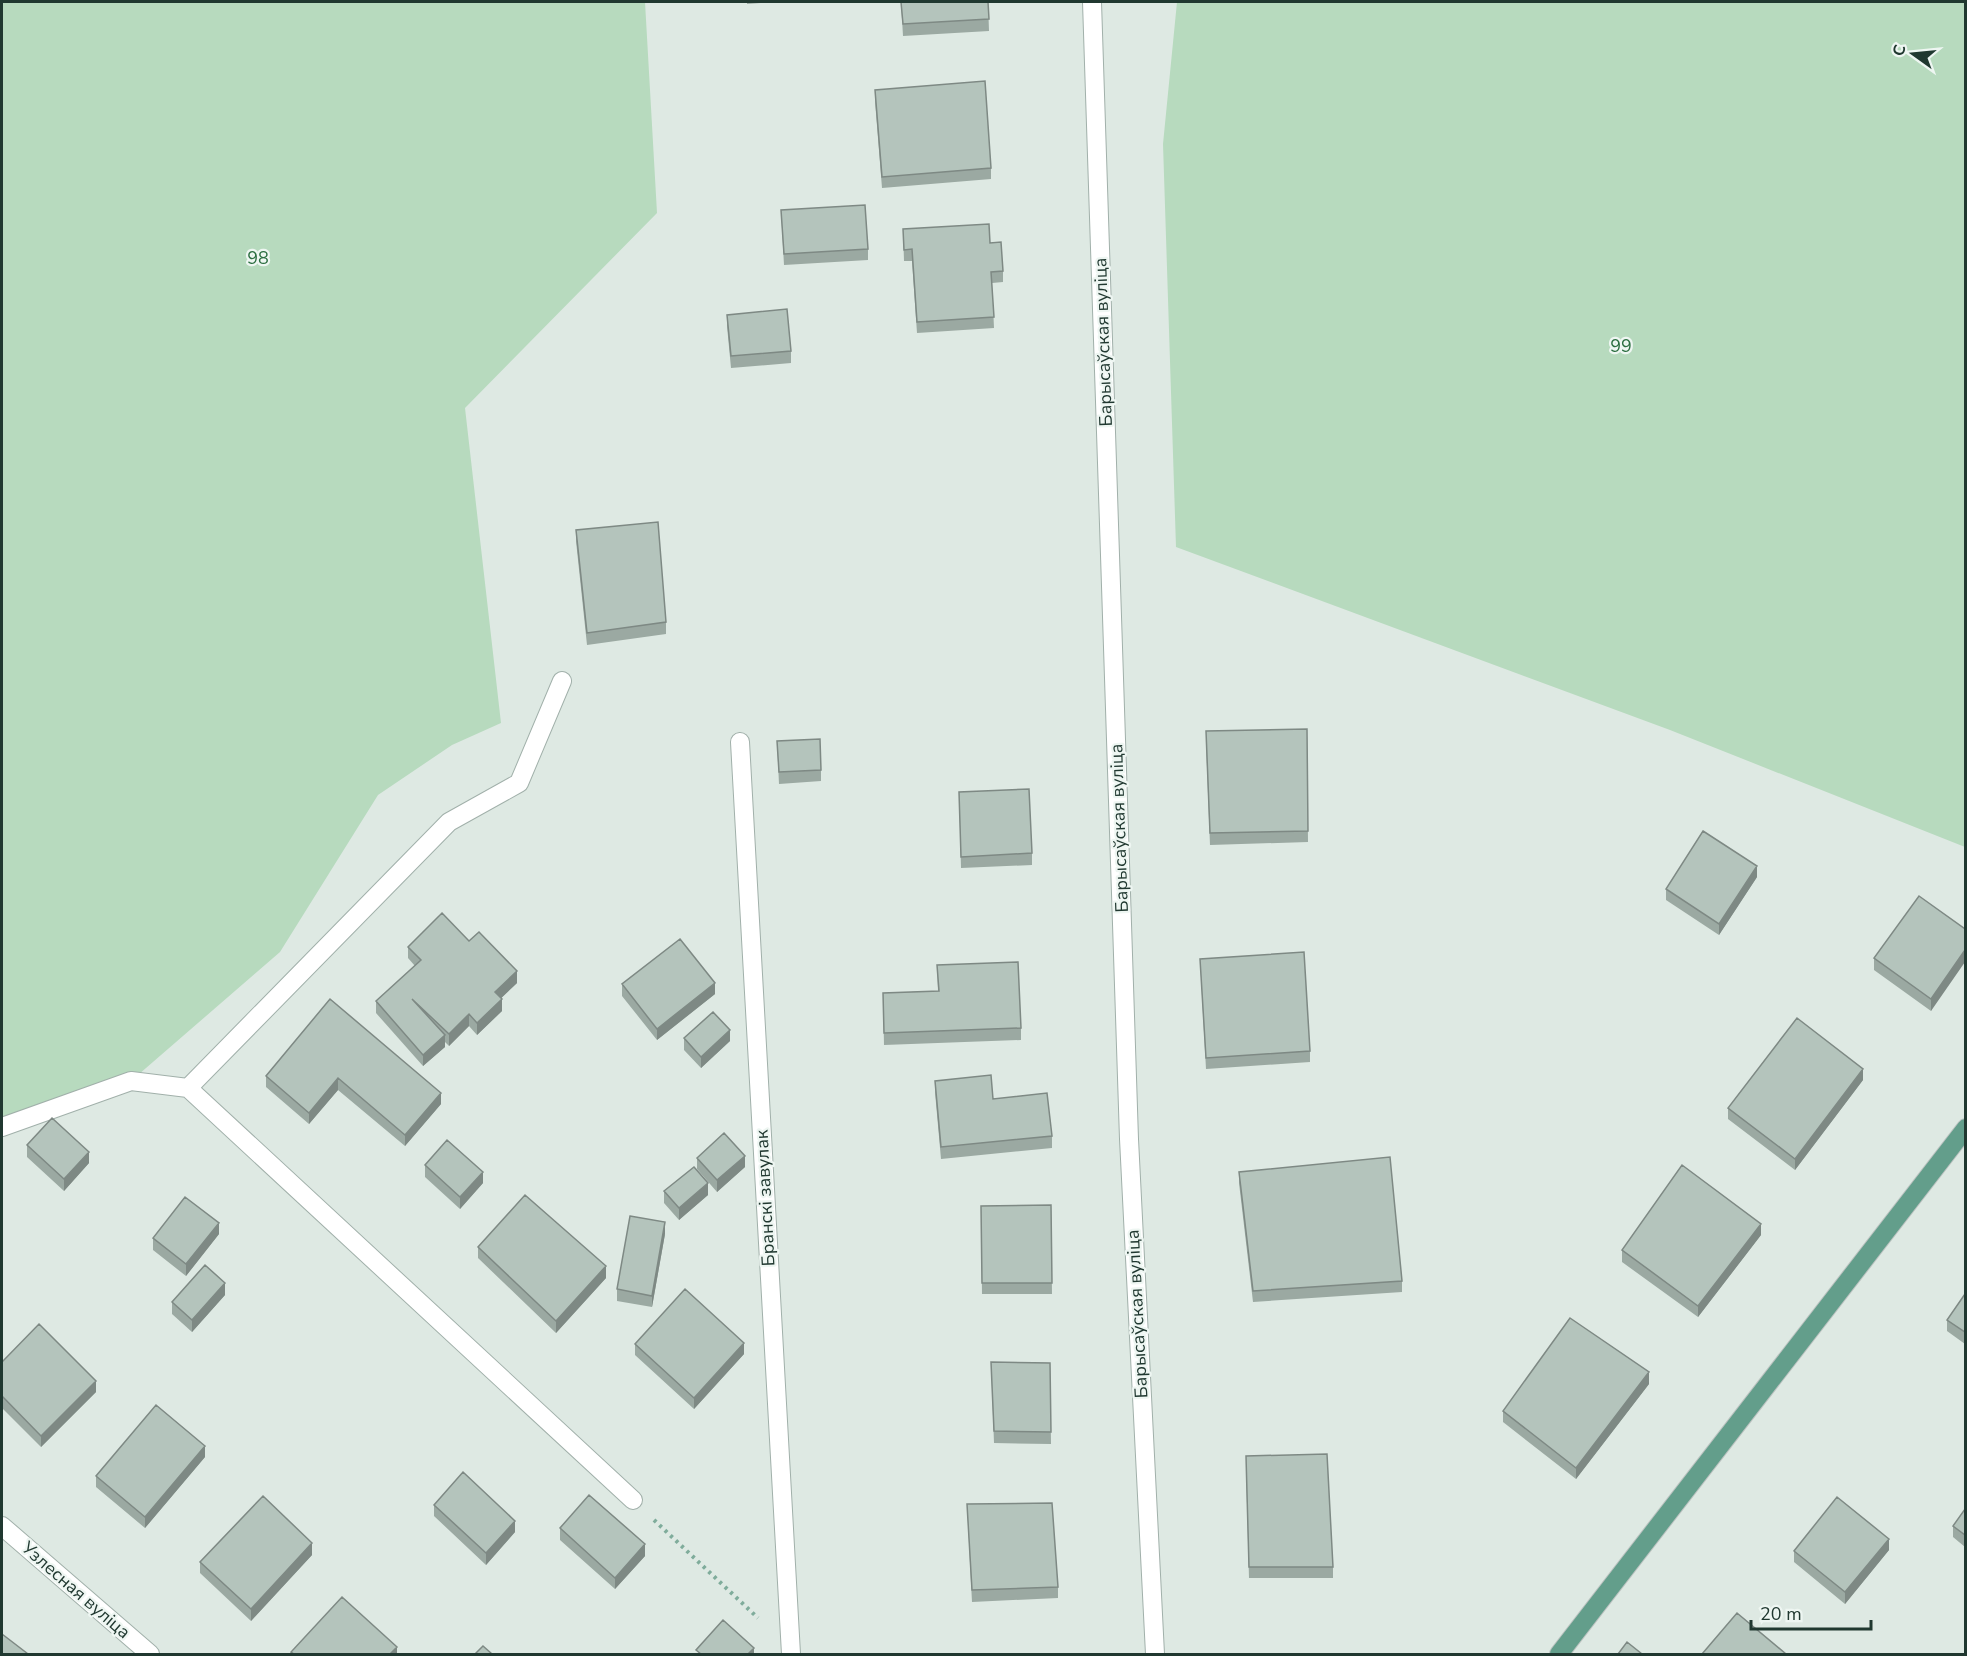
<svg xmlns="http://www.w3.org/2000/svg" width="1967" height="1656" font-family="'Nunito Sans',sans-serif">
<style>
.green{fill:#b7dabe}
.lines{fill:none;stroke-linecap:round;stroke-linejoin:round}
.minor-casing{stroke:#a1b0aa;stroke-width:20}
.major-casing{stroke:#bcc3c1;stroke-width:20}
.path{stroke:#7fac9b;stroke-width:4;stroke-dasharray:3 4.5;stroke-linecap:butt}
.minor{stroke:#fff;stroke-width:18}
.major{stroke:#639e8b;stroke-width:18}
.wall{fill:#9ba9a2}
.shaded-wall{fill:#7e8984}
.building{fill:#b4c4bc;stroke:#7e8984;stroke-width:1.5}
.labels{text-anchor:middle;stroke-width:4.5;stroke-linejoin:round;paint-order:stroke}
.park-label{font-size:18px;fill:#2b6e40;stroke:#eef6f2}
.street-label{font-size:18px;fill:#203830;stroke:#eef6f2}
</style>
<rect width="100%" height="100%" fill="#dee9e3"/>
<path class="green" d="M 2,2 L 645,2 L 657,213 L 465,408 L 501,723 L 452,745 L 378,795 L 280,952 L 131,1081 L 2,1127 Z
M 1177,2 L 1965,2 L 1965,847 L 1670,730 L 1176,547 L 1163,144 Z"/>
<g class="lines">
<g class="minor-casing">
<path id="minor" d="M 1092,2 L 1129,1139 L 1155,1654
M 740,742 L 791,1654
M 188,1088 L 449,822 L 519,783 L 562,681
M 2,1127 L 131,1081 L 188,1088 L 633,1500
M 2,1526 L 150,1654"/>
</g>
<g class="major-casing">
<path id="major" d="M 1559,1654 L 1966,1128"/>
</g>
<path class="path" d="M 654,1520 L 758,1618"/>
<use href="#minor" class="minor"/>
<use href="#major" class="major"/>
</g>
<path class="wall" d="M 747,2 L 772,2 L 747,4 Z
M 901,2 L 988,2 L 989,31 L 903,36 Z
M 875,90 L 991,168 L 991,179 L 882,188 L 875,101 Z
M 781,210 L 868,249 L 868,260 L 784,265 Z
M 903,229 L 990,243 L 1003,271 L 1003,282 L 992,283 L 994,328 L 917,333 L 912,261 L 904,261 Z
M 727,315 L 791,351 L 791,363 L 731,368 L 727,326 Z
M 576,530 L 666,622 L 666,634 L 587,645 L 576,541 Z
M 1307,729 L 1308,842 L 1210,845 L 1206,742 Z
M 777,741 L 821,770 L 821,781 L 779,784 Z
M 959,792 L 1032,853 L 1032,865 L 961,868 Z
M 1757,877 L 1719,935 L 1666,900 L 1666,889 Z
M 1965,929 L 1931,1011 L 1874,970 L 1874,958 Z
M 469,941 L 517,983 L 501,998 L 502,1011 L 477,1035 L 469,1026 L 449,1046 L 445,1042 L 445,1047 L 423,1066 L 376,1013 L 376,1001 L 415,966 L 408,958 L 408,947 Z
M 1200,959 L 1310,1051 L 1310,1062 L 1206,1069 Z
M 937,965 L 1021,1028 L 1021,1040 L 884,1045 L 883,993 L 938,991 Z
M 622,984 L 715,994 L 657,1040 L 622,996 Z
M 330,999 L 441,1104 L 405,1146 L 338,1090 L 309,1124 L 266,1087 L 266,1076 Z
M 684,1038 L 730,1041 L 701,1068 L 684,1050 Z
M 1863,1080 L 1795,1170 L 1728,1119 L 1728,1108 Z
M 935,1081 L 993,1099 L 1052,1136 L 1052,1148 L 941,1159 L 935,1092 Z
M 27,1145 L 89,1163 L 64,1191 L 27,1157 Z
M 697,1158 L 745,1167 L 717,1192 L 697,1169 Z
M 425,1165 L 483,1183 L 460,1209 L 425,1177 Z
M 1239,1172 L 1402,1281 L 1402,1292 L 1253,1302 L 1239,1183 Z
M 664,1191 L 708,1195 L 679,1220 L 664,1203 Z
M 1051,1205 L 1052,1294 L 982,1294 L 981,1206 Z
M 219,1234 L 186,1276 L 153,1250 L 153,1238 Z
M 665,1234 L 652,1307 L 617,1301 L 617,1289 Z
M 1761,1235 L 1698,1317 L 1622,1262 L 1622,1250 Z
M 478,1247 L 606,1278 L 556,1333 L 478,1258 Z
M 1965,1294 L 1965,1344 L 1947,1331 L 1947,1320 Z
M 225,1295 L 192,1332 L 172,1314 L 172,1302 Z
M 635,1344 L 744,1354 L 694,1409 L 635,1355 Z
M 2,1362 L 96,1392 L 41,1447 L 2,1408 Z
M 991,1362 L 1050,1363 L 1051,1444 L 994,1443 Z
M 1649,1384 L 1576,1479 L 1503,1422 L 1503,1411 Z
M 205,1457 L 145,1528 L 96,1487 L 96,1476 Z
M 1246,1468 L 1333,1567 L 1333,1578 L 1249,1578 Z
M 967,1504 L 1058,1587 L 1058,1598 L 972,1602 Z
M 434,1505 L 515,1532 L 486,1565 L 434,1516 Z
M 1965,1509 L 1965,1547 L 1953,1537 L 1953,1526 Z
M 560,1528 L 645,1556 L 615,1589 L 560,1540 Z
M 1889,1550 L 1845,1604 L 1794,1562 L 1794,1551 Z
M 312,1555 L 251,1621 L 200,1573 L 200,1562 Z"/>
<path class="shaded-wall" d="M 1757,866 L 1757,877 L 1719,935 L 1719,924 Z
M 1965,950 L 1965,962 L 1931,1011 L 1931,999 Z
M 517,971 L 517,983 L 495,1004 L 495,992 Z
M 715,983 L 715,994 L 657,1040 L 657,1029 Z
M 502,999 L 502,1011 L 477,1035 L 477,1023 Z
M 469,1014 L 469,1026 L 449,1046 L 449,1034 Z
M 730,1030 L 730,1041 L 701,1068 L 701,1057 Z
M 445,1035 L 445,1047 L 423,1066 L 423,1055 Z
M 1863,1069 L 1863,1080 L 1795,1170 L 1795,1159 Z
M 338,1078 L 338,1090 L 309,1124 L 309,1113 Z
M 441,1093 L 441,1104 L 405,1146 L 405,1135 Z
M 89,1152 L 89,1163 L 64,1191 L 64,1179 Z
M 745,1156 L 745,1167 L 717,1192 L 717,1180 Z
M 483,1172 L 483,1183 L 460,1209 L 460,1197 Z
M 708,1183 L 708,1195 L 679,1220 L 679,1208 Z
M 665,1222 L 665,1234 L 652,1307 L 652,1296 Z
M 219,1223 L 219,1234 L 186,1276 L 186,1264 Z
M 1761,1224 L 1761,1235 L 1698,1317 L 1698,1306 Z
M 606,1266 L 606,1278 L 556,1333 L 556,1321 Z
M 225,1283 L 225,1295 L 192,1332 L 192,1320 Z
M 744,1343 L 744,1354 L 694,1409 L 694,1398 Z
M 1649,1372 L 1649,1384 L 1576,1479 L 1576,1468 Z
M 96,1381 L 96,1392 L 41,1447 L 41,1436 Z
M 205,1446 L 205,1457 L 145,1528 L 145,1517 Z
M 515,1521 L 515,1532 L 486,1565 L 486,1553 Z
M 1889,1539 L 1889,1550 L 1845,1604 L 1845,1592 Z
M 312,1543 L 312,1555 L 251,1621 L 251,1609 Z
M 645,1544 L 645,1556 L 615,1589 L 615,1578 Z
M 397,1647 L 397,1654 L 390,1654 Z
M 754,1648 L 754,1654 L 748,1654 Z"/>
<path class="building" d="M 901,2 L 988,2 L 989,19 L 903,24 Z
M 985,81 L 991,168 L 882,177 L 875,90 Z
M 865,205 L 868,249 L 784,254 L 781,210 Z
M 989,224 L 990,243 L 1001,242 L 1003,271 L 991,272 L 994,317 L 917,322 L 912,249 L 904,250 L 903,229 Z
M 787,309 L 791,351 L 731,356 L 727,315 Z
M 658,522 L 666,622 L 587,633 L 576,530 Z
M 1307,729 L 1308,831 L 1210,833 L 1206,731 Z
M 820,739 L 821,770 L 779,772 L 777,741 Z
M 1029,789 L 1032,853 L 961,857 L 959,792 Z
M 1703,831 L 1757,866 L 1719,924 L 1666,889 Z
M 1919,896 L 1965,929 L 1965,950 L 1931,999 L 1874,958 Z
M 442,913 L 469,941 L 479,932 L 517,971 L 495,992 L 502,999 L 477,1023 L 469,1014 L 449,1034 L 412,999 L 445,1035 L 423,1055 L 376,1001 L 421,960 L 408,947 Z
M 680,939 L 715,983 L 657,1029 L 622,984 Z
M 1304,952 L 1310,1051 L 1206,1058 L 1200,959 Z
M 1018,962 L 1021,1028 L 884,1033 L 883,993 L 939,991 L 937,965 Z
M 330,999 L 441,1093 L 405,1135 L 338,1078 L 309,1113 L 266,1076 Z
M 713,1012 L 730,1030 L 701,1057 L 684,1038 Z
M 1797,1018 L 1863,1069 L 1795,1159 L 1728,1108 Z
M 991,1075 L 993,1099 L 1047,1093 L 1052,1136 L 941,1147 L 935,1081 Z
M 52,1118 L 89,1152 L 64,1179 L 27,1145 Z
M 724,1133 L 745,1156 L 717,1180 L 697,1158 Z
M 447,1140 L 483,1172 L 460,1197 L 425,1165 Z
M 1390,1157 L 1402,1281 L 1253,1291 L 1239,1172 Z
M 1682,1165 L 1761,1224 L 1698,1306 L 1622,1250 Z
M 694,1167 L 708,1183 L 679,1208 L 664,1191 Z
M 525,1195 L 606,1266 L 556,1321 L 478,1247 Z
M 185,1197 L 219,1223 L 186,1264 L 153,1238 Z
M 1051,1205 L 1052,1283 L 982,1283 L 981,1206 Z
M 630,1216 L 665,1222 L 652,1296 L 617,1289 Z
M 205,1265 L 225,1283 L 192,1320 L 172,1302 Z
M 685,1289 L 744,1343 L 694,1398 L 635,1344 Z
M 1965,1294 L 1965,1332 L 1947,1320 Z
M 1570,1318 L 1649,1372 L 1576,1468 L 1503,1411 Z
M 39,1324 L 96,1381 L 41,1436 L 2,1396 L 2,1362 Z
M 991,1362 L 1050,1363 L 1051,1432 L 994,1431 Z
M 156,1405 L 205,1446 L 145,1517 L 96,1476 Z
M 1327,1454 L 1333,1567 L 1249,1567 L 1246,1456 Z
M 463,1472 L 515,1521 L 486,1553 L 434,1505 Z
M 589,1495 L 645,1544 L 615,1578 L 560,1528 Z
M 263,1496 L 312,1543 L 251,1609 L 200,1562 Z
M 1837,1497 L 1889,1539 L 1845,1592 L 1794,1551 Z
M 1052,1503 L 1058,1587 L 972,1590 L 967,1504 Z
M 1965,1509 L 1965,1535 L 1953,1526 Z
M 342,1597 L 397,1647 L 390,1654 L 294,1654 L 291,1652 Z
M 1737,1613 L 1786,1654 L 1702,1654 Z
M 723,1620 L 754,1648 L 748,1654 L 701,1654 L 696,1650 Z
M 2,1634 L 28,1654 L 2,1654 Z
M 1627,1642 L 1642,1654 L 1618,1654 Z
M 483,1646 L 492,1654 L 475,1654 Z"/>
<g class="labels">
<g class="park-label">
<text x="258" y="264">98</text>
<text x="1621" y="352">99</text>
</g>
<g class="street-label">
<text transform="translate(1103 342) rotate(-92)" y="6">Барысаўская вуліца</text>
<text transform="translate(1119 828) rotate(-92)" y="6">Барысаўская вуліца</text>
<text transform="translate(765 1198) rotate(-93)" y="6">Бранскі завулак</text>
<text transform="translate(1137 1314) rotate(-93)" y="6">Барысаўская вуліца</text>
<text transform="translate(76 1590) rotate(41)" y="6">Узлесная вуліца</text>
</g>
</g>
<rect width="1967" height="1656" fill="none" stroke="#203830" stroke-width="6"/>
<g transform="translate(1913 54) rotate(285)" stroke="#eef6f2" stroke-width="4.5" paint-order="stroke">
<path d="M0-4.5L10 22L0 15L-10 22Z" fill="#203830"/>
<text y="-9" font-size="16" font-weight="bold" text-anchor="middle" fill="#203830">С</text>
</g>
<path d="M1751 1620v9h120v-9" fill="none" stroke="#203830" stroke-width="3"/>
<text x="1760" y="1620" font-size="18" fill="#203830" stroke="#eef6f2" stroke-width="4.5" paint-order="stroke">20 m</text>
</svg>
